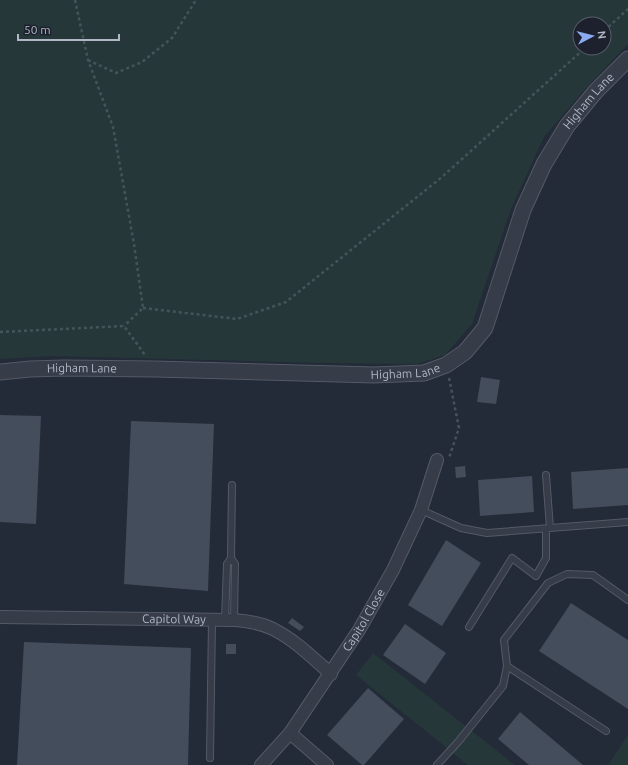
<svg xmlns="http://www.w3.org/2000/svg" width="628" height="765" font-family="Ubuntu,sans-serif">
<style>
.green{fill:#26373a;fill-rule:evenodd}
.building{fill:#444d5c}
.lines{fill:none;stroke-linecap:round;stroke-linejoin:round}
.service-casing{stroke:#545a66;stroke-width:8}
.minor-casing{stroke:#545a66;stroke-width:14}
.tertiary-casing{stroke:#545a66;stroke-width:17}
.path{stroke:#445458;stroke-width:2.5;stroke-dasharray:3 3;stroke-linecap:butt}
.service{stroke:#363c48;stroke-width:6}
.minor{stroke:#363c48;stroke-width:12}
.tertiary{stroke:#363c48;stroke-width:15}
.labels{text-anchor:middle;stroke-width:3;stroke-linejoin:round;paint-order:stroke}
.street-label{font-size:12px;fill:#b1b7c4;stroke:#1c212d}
</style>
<rect width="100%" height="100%" fill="#232a38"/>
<path class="green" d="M 0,0 L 628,0 L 628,44 L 587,87 L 544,137 L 511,209 L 472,324 L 445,355 L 417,364 L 323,363 L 52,356 L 0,359 ZM 580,24 L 604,24 L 604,48 L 580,48 Z
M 373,653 L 515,765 L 468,765 L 356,675 Z
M 628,735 L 628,765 L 608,765 Z"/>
<path class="building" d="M 481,377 L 500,380 L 496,404 L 477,402 Z
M 0,415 L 41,416 L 36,524 L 0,522 Z
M 131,421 L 214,424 L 208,591 L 124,584 Z
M 465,466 L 466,477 L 456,478 L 455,467 Z
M 628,468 L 628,505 L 573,509 L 571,472 Z
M 532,476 L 534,512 L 480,516 L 478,480 Z
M 446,540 L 481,563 L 442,626 L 408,605 Z
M 571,603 L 628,640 L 628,709 L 539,651 Z
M 292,618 L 304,627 L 300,631 L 288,623 Z
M 405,624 L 446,653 L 425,684 L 383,655 Z
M 24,642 L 191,648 L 188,765 L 17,765 Z
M 226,644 L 236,644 L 236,654 L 226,654 Z
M 368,688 L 404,719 L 364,765 L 362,765 L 327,735 Z
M 520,712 L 557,743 L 583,765 L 529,765 L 498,739 Z"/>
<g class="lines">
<g class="service-casing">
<path id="service" d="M 546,475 L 550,528
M 232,485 L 231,558 L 235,564 L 234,620
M 421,510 L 461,528 L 487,533 L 628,522
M 225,620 L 227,564 L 231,558
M 469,627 L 512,558 L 536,576 L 546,558 L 546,529
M 507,666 L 606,731
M 210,758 L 212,620
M 437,765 L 458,742 L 503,686 L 507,666 L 504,640 L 548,583 L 567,574 L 593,575 L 628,600"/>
</g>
<g class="minor-casing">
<g id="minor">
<path id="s1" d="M 0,617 L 234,620 C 247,621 261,623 273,629 C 295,640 313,658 331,674"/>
<path d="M 290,733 L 327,765"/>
<path id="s2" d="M 261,765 L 290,733 L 359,630 L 393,570 L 421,510 L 437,460"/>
</g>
</g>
<g class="tertiary-casing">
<g id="tertiary">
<path id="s3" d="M 0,372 L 30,369 L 64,368 L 155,369 L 374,375 L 424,373 L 446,365 L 465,352 L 485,328 L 523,210 L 544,164 L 567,126 L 596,91 L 628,59"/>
</g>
</g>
<path class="path" d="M 75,0 L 88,60 L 113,127 L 134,244 L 143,308 L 124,326
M 604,31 L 628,9
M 88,60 L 116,73 L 142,62 L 172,38 L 196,0
M 143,308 L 237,319 L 286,302 L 442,177 L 585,48
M 0,332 L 124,326 L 145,355
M 449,378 L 459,428 L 449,458"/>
<use href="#service" class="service"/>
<use href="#minor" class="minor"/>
<use href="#tertiary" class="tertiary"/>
</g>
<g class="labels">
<g class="street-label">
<text dy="4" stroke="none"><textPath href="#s3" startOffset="754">Higham Lane</textPath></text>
<text dy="4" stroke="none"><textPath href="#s3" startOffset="82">Higham Lane</textPath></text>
<text dy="4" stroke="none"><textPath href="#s3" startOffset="406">Higham Lane</textPath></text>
<text dy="4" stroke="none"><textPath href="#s1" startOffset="174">Capitol Way</textPath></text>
<text dy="4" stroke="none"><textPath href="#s2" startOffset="178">Capitol Close</textPath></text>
</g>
</g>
<g transform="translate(592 36) rotate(83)"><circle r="19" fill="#1c212d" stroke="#585d69"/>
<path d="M0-3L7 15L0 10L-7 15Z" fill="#8baaf0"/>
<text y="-6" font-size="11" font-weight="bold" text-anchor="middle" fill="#b1b7c4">N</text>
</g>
<path d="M18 34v6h101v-6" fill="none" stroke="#b1b7c4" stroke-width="2"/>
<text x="24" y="34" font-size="12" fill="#b1b7c4" stroke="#1c212d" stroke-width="3" paint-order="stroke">50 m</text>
</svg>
